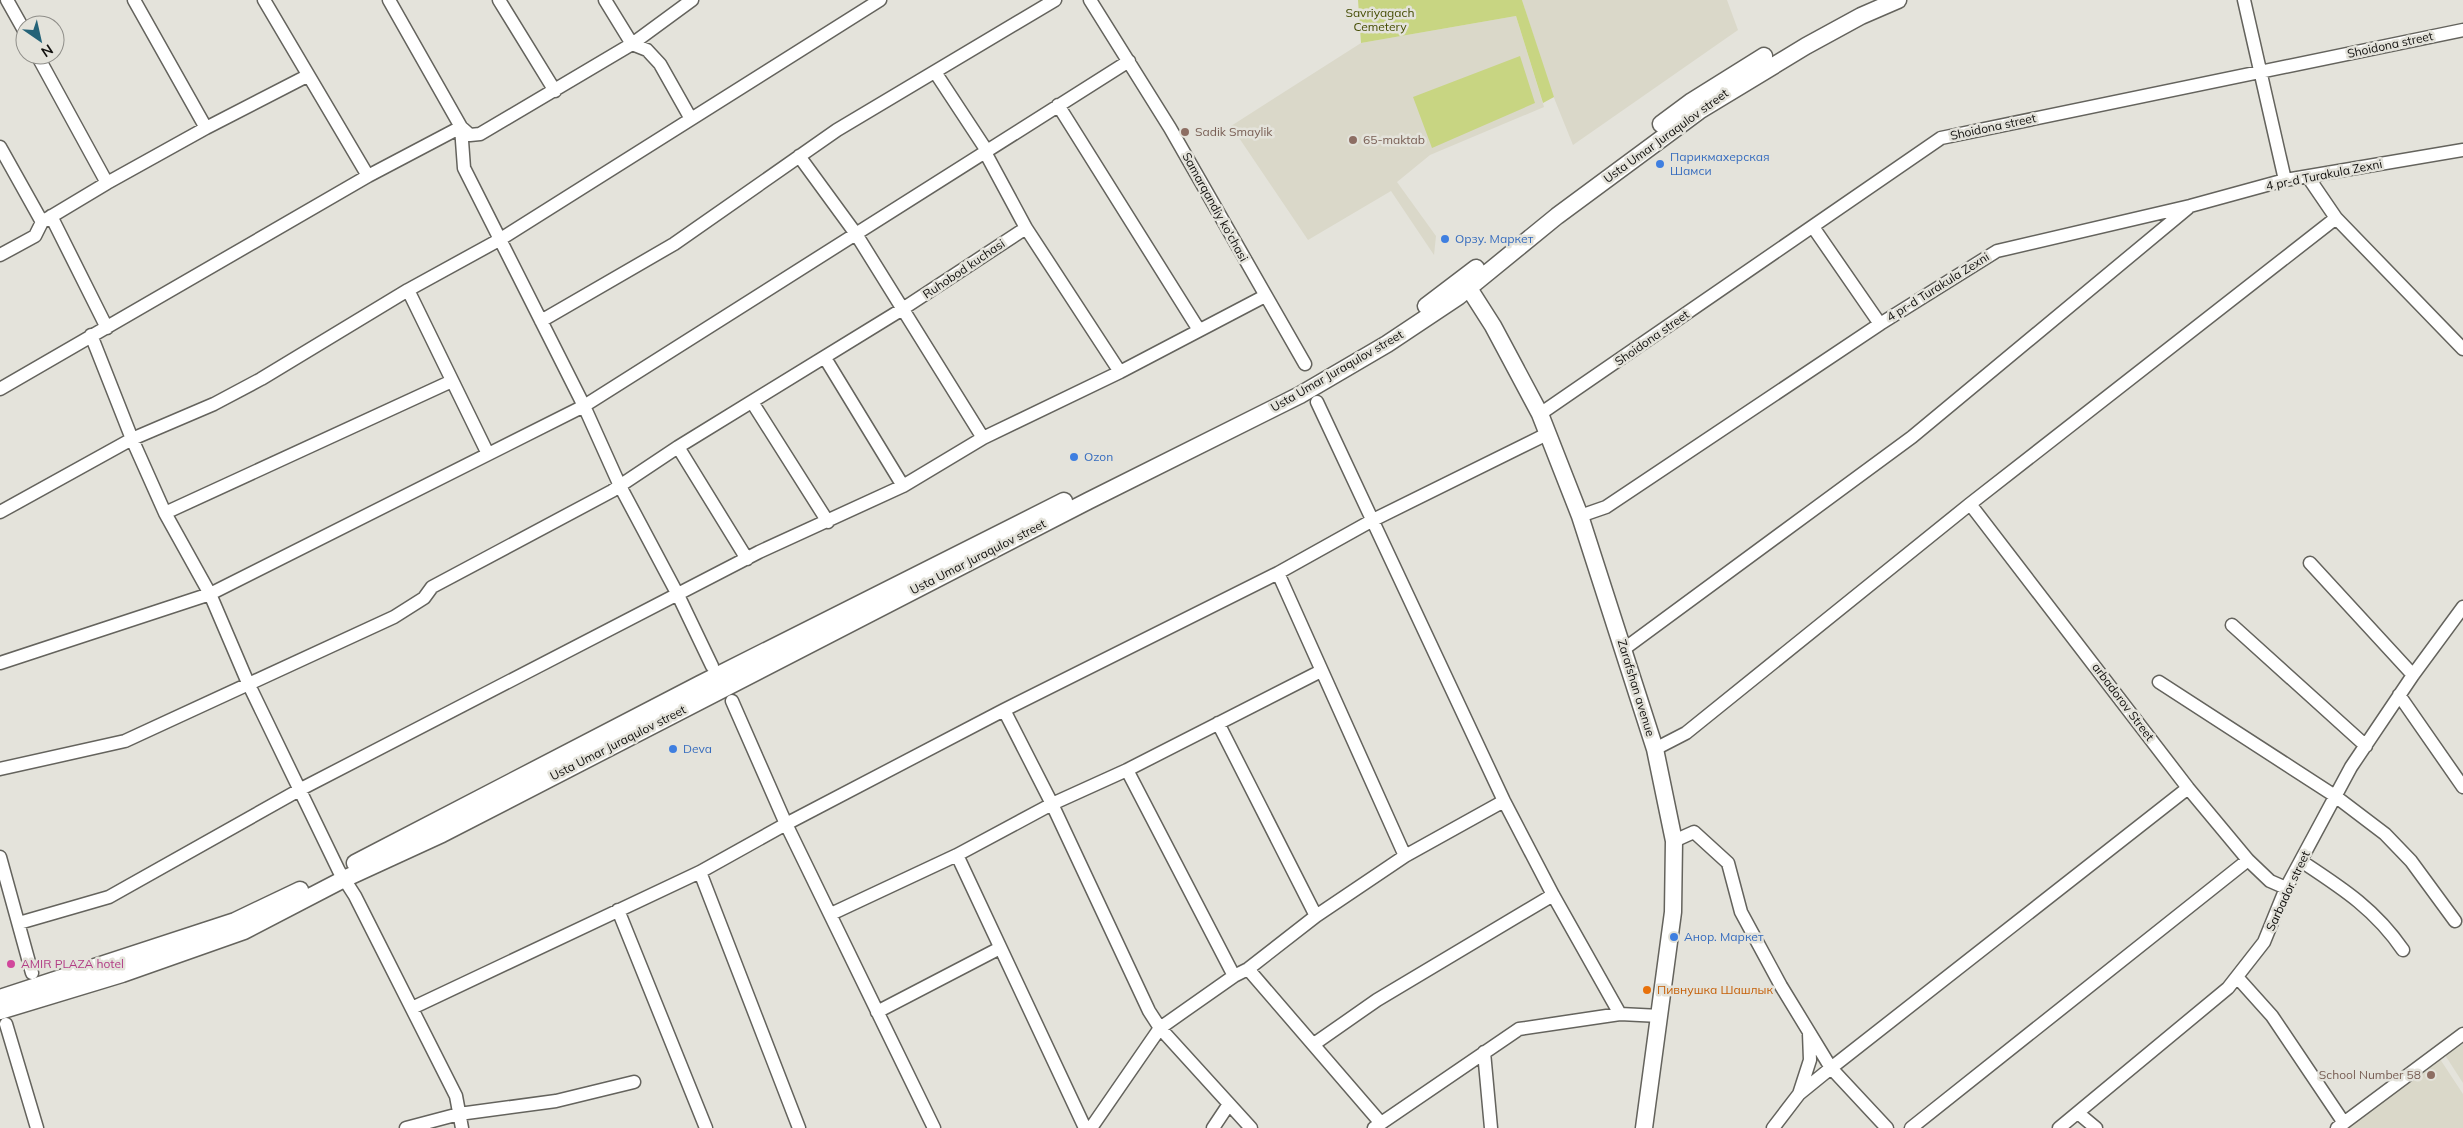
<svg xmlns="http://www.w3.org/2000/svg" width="2463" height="1128" font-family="Mulish,sans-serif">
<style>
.built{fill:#dad8c9}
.green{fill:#c8d582}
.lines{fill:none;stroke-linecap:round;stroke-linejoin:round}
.minor-casing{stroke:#64635d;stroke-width:15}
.major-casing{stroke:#64635d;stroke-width:19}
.minor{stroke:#fff;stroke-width:12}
.major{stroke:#fff;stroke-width:16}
.education-dot{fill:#8d6e63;stroke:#e4e3db;stroke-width:2}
.shop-dot{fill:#3f7fe0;stroke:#e4e3db;stroke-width:2}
.hotel-dot{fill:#d1479c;stroke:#e4e3db;stroke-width:2}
.food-dot{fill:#e8710a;stroke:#e4e3db;stroke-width:2}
.labels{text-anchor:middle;stroke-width:5;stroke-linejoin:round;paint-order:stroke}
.park-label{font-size:12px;fill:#454d04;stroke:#e4e3db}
.street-label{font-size:12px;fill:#100f0d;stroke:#e4e3db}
.education-label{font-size:12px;fill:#785e54;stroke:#e4e3db;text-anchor:start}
.shop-label{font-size:12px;fill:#366cbe;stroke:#e4e3db;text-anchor:start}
.hotel-label{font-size:12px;fill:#b23c85;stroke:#e4e3db;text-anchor:start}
.food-label{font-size:12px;fill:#c56008;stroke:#e4e3db;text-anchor:start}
</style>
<rect width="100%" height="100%" fill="#e4e3db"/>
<path class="built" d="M 1522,0 L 1727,0 L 1738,30 L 1573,145 L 1550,88 Z
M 1516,16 L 1544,107 L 1430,155 L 1397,182 L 1436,236 L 1434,255 L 1391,191 L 1308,240 L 1231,126 L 1361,43 Z
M 2463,1044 L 2463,1083 L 2445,1055 Z
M 2438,1056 L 2463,1094 L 2463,1128 L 2336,1128 Z"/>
<path class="green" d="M 1358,0 L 1522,0 L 1554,97 L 1543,103 L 1516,16 L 1361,43 Z
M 1520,56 L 1535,103 L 1432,148 L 1413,97 Z"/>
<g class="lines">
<g class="minor-casing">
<path id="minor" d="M 7,0 L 25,32
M 134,0 L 206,128
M 264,0 L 368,176
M 389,0 L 461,127 L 464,168 L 584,406 L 620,486 L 678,595 L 712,666
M 499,0 L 555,91
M 605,0 L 632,44 L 647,50 L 660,64 L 691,119
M 1090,0 L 1170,128 L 1305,364
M 2244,0 L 2285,180
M 37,55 L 107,183
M 935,72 L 987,151
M 1058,105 L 1199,330
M 0,147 L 42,222
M 985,152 L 1026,228 L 1120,372
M 799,156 L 856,234 L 983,438
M 2308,177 L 2336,218 L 2463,349
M 51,216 L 107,328
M 1813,227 L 1880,324
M 0,255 L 35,236 L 42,222 L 107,183 L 206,128 L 307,76
M 408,290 L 488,454
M 541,321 L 674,244 L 837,130 L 1055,0
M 91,335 L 132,439 L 165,513 L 210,594 L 248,683 L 339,871 L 355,896 L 456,1096 L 462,1128
M 825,358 L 903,486
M 0,389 L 368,176 L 461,127 L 470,135 L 480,134 L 632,44 L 692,0
M 752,402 L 828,522
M 1317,402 L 1504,801 L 1553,895 L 1620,1014
M 1540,414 L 1941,138 L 2463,30
M 678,447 L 747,559
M 1970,504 L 2188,788 L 2248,860 L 2270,881 L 2286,888
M 0,512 L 132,439 L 214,404 L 261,379 L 408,290 L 499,240 L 880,0
M 165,513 L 452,381
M 1580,516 L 1606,507 L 1880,324 L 1997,251 L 2190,206 L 2285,180 L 2463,150
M 2310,563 L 2413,675
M 1278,573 L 1405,856
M 2232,625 L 2366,746
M 1624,649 L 1912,437 L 2188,208
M 0,663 L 210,594 L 584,406 L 1129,61
M 2159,682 L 2335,796 L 2385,834 L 2411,861 L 2455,921
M 2399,695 L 2463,787
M 732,701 L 786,824 L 934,1128
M 1004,710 L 1052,804 L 1149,1011 L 1160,1028 L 1251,1128
M 1218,723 L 1316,916
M 1655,749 L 1686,733 L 1970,504 L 2336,218
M 0,769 L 125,741 L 394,617 L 424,598 L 432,587 L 612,491 L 678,447 L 901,310 L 1026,228
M 1127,770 L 1234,976
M 1674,841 L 1694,832 L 1728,863 L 1741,912 L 1781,986 L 1831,1068 L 2188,788
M 957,855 L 1085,1128
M 0,857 L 32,973
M 2301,861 C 2342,888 2375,909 2403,950
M 700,872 L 799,1128
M 618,910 L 706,1128
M 831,914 L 957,855 L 1052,804 L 1127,770 L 1321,671
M 19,923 L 109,897 L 301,789 L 759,552 L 903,486 L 983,438 L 1120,372 L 1265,296
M 1248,969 L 1380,1122
M 2237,977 L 2272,1016 L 2344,1123
M 412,1008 L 700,872 L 786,824 L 1004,710 L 1278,573 L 1373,520 L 1547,434
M 877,1012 L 1000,948
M 6,1024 L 37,1128
M 1314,1044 L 1377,1000 L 1553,895
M 1484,1052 L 1491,1128
M 1799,1094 L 1810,1060 L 1809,1033
M 2078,1113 L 2096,1128
M 406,1128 L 459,1114 L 556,1101 L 634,1082
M 1091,1128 L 1160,1028 L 1234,976 L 1248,969 L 1316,916 L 1405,856 L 1504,801
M 1213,1128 L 1229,1104
M 1374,1128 L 1519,1029 L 1620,1014 L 1660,1016
M 1773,1128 L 1799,1094 L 1831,1068 L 1887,1128
M 1911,1128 L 2248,860
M 2059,1128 L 2228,988 L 2264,942 L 2286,888 L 2351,767 L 2413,675 L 2463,607
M 2337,1128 L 2463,1034"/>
</g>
<g class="major-casing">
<path id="major" d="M 1661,124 L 1692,101 L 1764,56
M 1463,279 L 1493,326 L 1540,414 L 1580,516 L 1655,749 L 1674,841 L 1673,912 L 1644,1128
M 1426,306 L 1476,268
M 355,863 L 700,684 L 1064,501
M 0,998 L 235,921 L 300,890
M 0,1011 L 122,974 L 244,931 L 344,879 L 442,834 L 1088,501 L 1300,395 L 1387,344 L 1459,296 L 1557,216 L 1699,111 L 1806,46 L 1861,16 L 1898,0"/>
</g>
<use href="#minor" class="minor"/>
<use href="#major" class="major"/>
</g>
<g class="education-dot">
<circle cx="1185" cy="132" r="5"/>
<circle cx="1353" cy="140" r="5"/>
<circle cx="2431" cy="1075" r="5"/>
</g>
<g class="shop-dot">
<circle cx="1660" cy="164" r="5"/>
<circle cx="1445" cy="239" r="5"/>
<circle cx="1074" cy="457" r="5"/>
<circle cx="673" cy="749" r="5"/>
<circle cx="1674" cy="937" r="5"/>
</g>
<circle class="hotel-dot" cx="11" cy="964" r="5"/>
<circle class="food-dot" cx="1647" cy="990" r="5"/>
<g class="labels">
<g class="park-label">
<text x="1380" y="17">Savriyagach<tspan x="1380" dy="14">Cemetery</tspan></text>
</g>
<g class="street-label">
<text transform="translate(2390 45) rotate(-12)" y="4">Shoidona street</text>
<text transform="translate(1993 127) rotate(-12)" y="4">Shoidona street</text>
<text transform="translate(1666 136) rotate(-36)" y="4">Usta Umar Juraqulov street</text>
<text transform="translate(2324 175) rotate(-11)" y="4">4 pr-d Turakula Zexni</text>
<text transform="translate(1215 207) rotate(61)" y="4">Samarqandiy ko'chasi</text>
<text transform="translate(964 269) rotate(-34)" y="4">Ruhobod kuchasi</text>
<text transform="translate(1938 287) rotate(-32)" y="4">4 pr-d Turakula Zexni</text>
<text transform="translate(1652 338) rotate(-35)" y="4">Shoidona street</text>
<text transform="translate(1337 371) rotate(-30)" y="4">Usta Umar Juraqulov street</text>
<text transform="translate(978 557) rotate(-27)" y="4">Usta Umar Juraqulov street</text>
<text transform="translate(1636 688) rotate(73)" y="4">Zarafshan avenue</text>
<text transform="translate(2123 702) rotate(53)" y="4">arbadorov Street</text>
<text transform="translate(618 743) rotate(-27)" y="4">Usta Umar Juraqulov street</text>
<text transform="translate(2288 891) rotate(-65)" y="4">Sarbador street</text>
</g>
<g class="education-label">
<text x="1195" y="136">Sadik Smaylik</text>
<text x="1363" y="144">65-maktab</text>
<text x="2421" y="1079" text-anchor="end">School Number 58</text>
</g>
<g class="shop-label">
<text x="1670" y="161">Парикмахерская<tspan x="1670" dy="14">Шамси</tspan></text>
<text x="1455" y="243">Орзу. Маркет</text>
<text x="1084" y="461">Ozon</text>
<text x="683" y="753">Deva</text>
<text x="1684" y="941">Анор. Маркет</text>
</g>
<g class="hotel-label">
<text x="21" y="968">AMIR PLAZA hotel</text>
</g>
<g class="food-label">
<text x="1657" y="994">Пивнушка Шашлык</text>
</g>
</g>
<g transform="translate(40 40) rotate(146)"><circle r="24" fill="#e4e3db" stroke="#8f8e89"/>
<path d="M0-4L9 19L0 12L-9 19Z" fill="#246378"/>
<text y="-8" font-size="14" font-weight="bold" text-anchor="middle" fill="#100f0d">N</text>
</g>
</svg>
